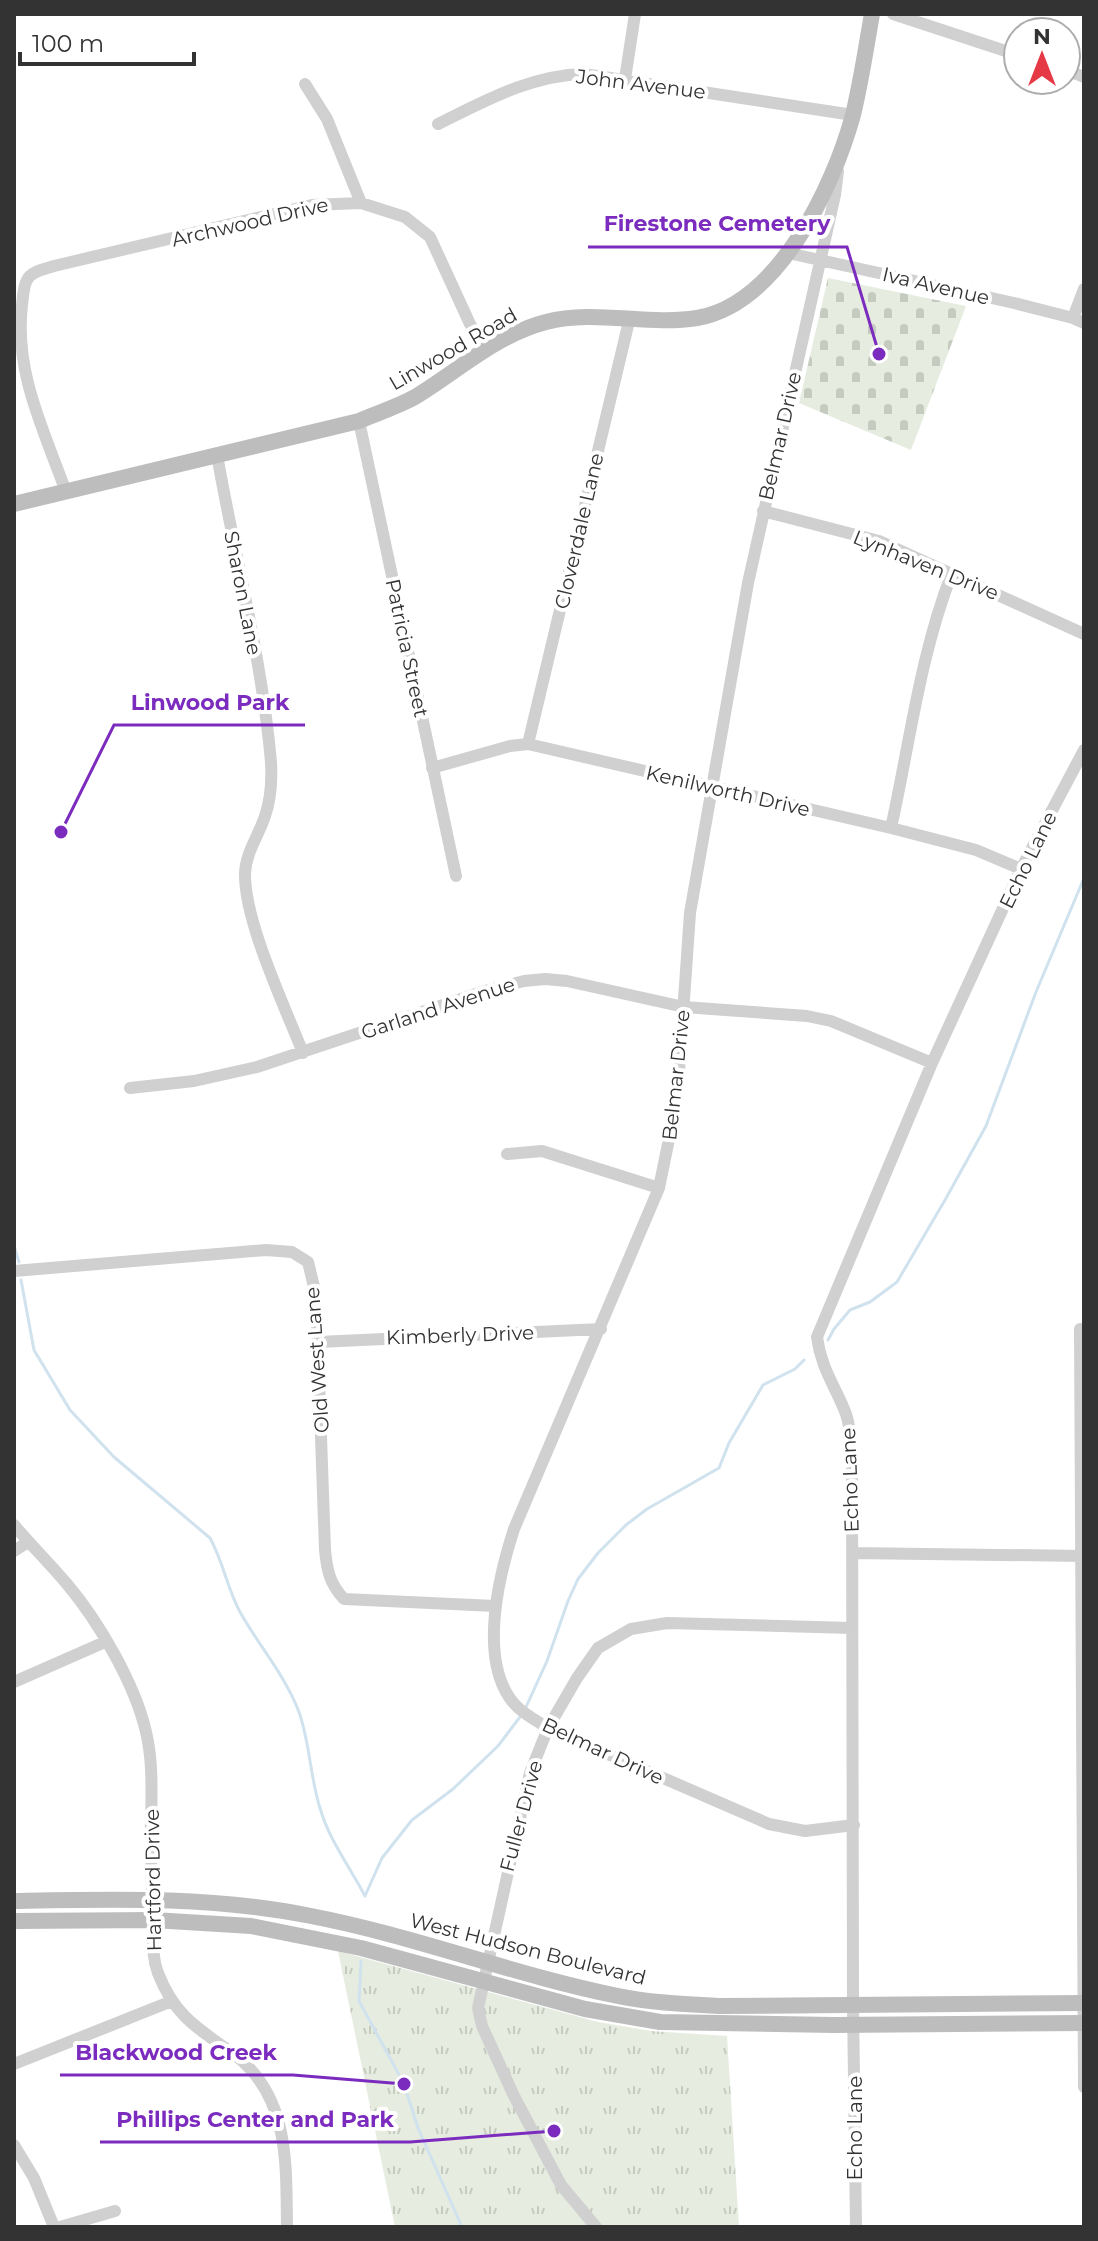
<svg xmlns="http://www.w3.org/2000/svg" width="1098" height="2241" font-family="Montserrat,sans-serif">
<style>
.cemetery{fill:url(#cemetery-stones)}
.park{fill:url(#park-tufts)}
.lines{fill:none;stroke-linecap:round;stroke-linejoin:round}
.stream{stroke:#cfe2ee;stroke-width:3}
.street{stroke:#d0d0d0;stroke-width:12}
.secondary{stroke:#bdbdbd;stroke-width:16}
.labels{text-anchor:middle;stroke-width:8;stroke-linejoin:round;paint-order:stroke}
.street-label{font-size:20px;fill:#333;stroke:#fff}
.leader{fill:none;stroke:#7b2cbf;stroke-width:3}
.callout-dot{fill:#7b2cbf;stroke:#fff;stroke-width:3}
.callout-label{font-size:22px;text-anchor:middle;font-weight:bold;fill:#7b2cbf;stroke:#fff;stroke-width:8;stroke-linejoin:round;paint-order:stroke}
</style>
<defs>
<pattern id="cemetery-stones" width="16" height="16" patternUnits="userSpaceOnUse" patternTransform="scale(2)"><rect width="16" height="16" fill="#e6ecdf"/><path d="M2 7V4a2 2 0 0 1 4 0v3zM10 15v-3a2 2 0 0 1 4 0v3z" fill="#c6cbc0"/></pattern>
<pattern id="park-tufts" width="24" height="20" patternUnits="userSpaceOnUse" patternTransform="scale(2)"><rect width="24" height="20" fill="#e6ecdf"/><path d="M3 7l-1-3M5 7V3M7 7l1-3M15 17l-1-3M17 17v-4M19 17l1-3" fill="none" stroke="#c6cbc0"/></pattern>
</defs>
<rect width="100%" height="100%" fill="#fff"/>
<path class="cemetery" d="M 828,278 L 966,306 L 911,450 L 799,403 Z"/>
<path class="park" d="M 338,1951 L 598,2022 L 651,2031 L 727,2036 L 739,2227 L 395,2227 Z"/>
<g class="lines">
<path class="stream" d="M 14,1246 L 19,1262
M 21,1280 L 34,1350 L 70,1410 L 114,1457 L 210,1538 C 223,1561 227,1588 240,1612 C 259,1646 285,1675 299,1712 C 310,1743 310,1777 320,1808 C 329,1840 350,1867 365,1896
M 828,1340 L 834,1329 L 850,1310 L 870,1302 L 897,1282 L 945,1200 L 986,1126 L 1036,992 L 1084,878
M 526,1707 L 547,1661 L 568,1601 L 578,1579 L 598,1553 L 626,1525 L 647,1509 L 719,1468 L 729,1443 L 763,1385 L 795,1369 L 804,1360
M 365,1896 L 382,1858 L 412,1820 L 453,1789 L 498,1746 L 520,1717
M 361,1961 L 359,2001 L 404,2084 L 418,2128 L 462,2227"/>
<path class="street" d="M 893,14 L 1018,55
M 1066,70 L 1084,77
M 625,79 L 635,14
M 305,84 L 327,119 L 361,203
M 438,124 C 485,101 531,75 584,74 L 853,115
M 838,171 L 835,195 L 748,583 L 690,913 L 677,1100 L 659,1188 L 514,1529 C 499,1575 480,1653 509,1697 C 518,1711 535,1720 548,1728 L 769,1824 L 805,1831 L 854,1825
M 788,253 L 1014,303 L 1073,318 L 1084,323
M 1073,318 L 1084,289
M 359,421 L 456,876
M 217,455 C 235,557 262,659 271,762 C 272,780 271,799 265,816 C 259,835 246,852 245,873 C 244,921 285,1007 303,1053
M 66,492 C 44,430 14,372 22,305 C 23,298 23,287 27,280 C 31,271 45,269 54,266 L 312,205 L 361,203 L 405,217 L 430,237 L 470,324 L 485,349
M 763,511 L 879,541 L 1084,634
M 528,744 L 630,317
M 432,768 L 510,746 L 528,744 L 891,828 L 976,850 L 1021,869
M 891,828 C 910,742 920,655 952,573
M 130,1088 L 194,1081 L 257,1067 L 485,991 L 524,981 L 545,979 L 567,981 L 684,1007 L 807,1016 L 831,1021 L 932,1063
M 507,1154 L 542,1151 L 659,1188
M 14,1271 L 266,1250 L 292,1252 L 308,1262 L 316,1295 L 325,1550 C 327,1571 330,1584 344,1599 L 495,1606
M 1080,1329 L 1084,2087
M 318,1342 L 601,1329
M 14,1525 C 31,1545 50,1564 67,1584 C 99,1622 135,1684 146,1732 C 154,1765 151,1801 151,1835 C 151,1863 152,1891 153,1919 C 154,1938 151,1955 158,1973 C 175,2017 199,2029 235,2055 C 290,2097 286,2165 287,2227
M 14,1551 L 28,1542
M 852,1553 L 1084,1556
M 14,1682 L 105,1642
M 14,2064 L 172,2001
M 14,2145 L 34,2178 L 54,2227
M 60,2227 L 115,2211
M 596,2227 L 561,2185 L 514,2096 L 482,2026 L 478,2008 L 530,1773 L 548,1728 L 577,1678 L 598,1648 L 631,1629 L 667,1623 L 852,1628
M 856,2227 L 853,2005 L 852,1458 C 851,1444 851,1428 846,1414 C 836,1387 821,1369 817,1337 L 932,1063 L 1021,869 L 1084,750"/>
<path class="secondary" d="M 14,504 L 359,421 C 377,413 397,407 415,397 C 458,371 496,335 546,322 C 595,309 647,326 697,318 C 778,304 833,188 853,115 C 861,82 866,48 872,14
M 14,1901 C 114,1899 213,1896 311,1916 C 415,1936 514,1975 618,1996 C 652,2003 686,2004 721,2006 L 1084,2003
M 14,1921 L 153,1920 L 251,1926 L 361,1948 L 585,2009 L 660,2022 L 834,2025 L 1084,2023"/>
</g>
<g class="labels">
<g class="street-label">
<text transform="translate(641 84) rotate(7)" y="7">John Avenue</text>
<text transform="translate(250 222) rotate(-13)" y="7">Archwood Drive</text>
<text transform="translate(936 286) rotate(13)" y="7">Iva Avenue</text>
<text transform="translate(453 349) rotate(-30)" y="7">Linwood Road</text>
<text transform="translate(780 436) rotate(-77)" y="7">Belmar Drive</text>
<text transform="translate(579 531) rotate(-77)" y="7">Cloverdale Lane</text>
<text transform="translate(926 565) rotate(22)" y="7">Lynhaven Drive</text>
<text transform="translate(243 593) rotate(79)" y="7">Sharon Lane</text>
<text transform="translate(407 648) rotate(78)" y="7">Patricia Street</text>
<text transform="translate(728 791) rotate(13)" y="7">Kenilworth Drive</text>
<text transform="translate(1028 860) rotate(-64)" y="7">Echo Lane</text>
<text transform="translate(438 1008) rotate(-18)" y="7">Garland Avenue</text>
<text transform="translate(676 1075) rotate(-84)" y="7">Belmar Drive</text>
<text transform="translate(460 1335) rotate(-2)" y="7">Kimberly Drive</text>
<text transform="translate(317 1360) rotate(-94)" y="7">Old West Lane</text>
<text transform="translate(850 1480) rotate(-92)" y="7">Echo Lane</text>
<text transform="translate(603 1751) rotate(25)" y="7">Belmar Drive</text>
<text transform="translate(521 1816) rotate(-75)" y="7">Fuller Drive</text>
<text transform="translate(153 1880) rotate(-91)" y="7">Hartford Drive</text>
<text transform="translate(528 1949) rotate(14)" y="7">West Hudson Boulevard</text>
<text transform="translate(855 2128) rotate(-90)" y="7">Echo Lane</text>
</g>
</g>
<path class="leader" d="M879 354L847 247H588M61 832L114 725H305M404 2084L293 2075H60M554 2131L410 2142H100"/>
<g class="callout-dot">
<circle cx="879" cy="354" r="8"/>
<circle cx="61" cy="832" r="8"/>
<circle cx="404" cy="2084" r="8"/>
<circle cx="554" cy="2131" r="8"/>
</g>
<g class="callout-label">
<text x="717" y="231">Firestone Cemetery</text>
<text x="210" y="710">Linwood Park</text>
<text x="176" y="2060">Blackwood Creek</text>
<text x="255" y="2127">Phillips Center and Park</text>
</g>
<rect width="1098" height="2241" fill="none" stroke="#333333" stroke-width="32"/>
<g transform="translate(1042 56)"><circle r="38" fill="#ffffff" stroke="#adadad" stroke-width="2"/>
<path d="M0-6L14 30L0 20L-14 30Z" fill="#e63946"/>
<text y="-12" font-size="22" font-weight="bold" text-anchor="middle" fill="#333333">N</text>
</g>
<path d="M20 52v12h174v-12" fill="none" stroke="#333333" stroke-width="4"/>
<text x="32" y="52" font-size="24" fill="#333333" stroke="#ffffff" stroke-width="6" paint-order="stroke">100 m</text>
</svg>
